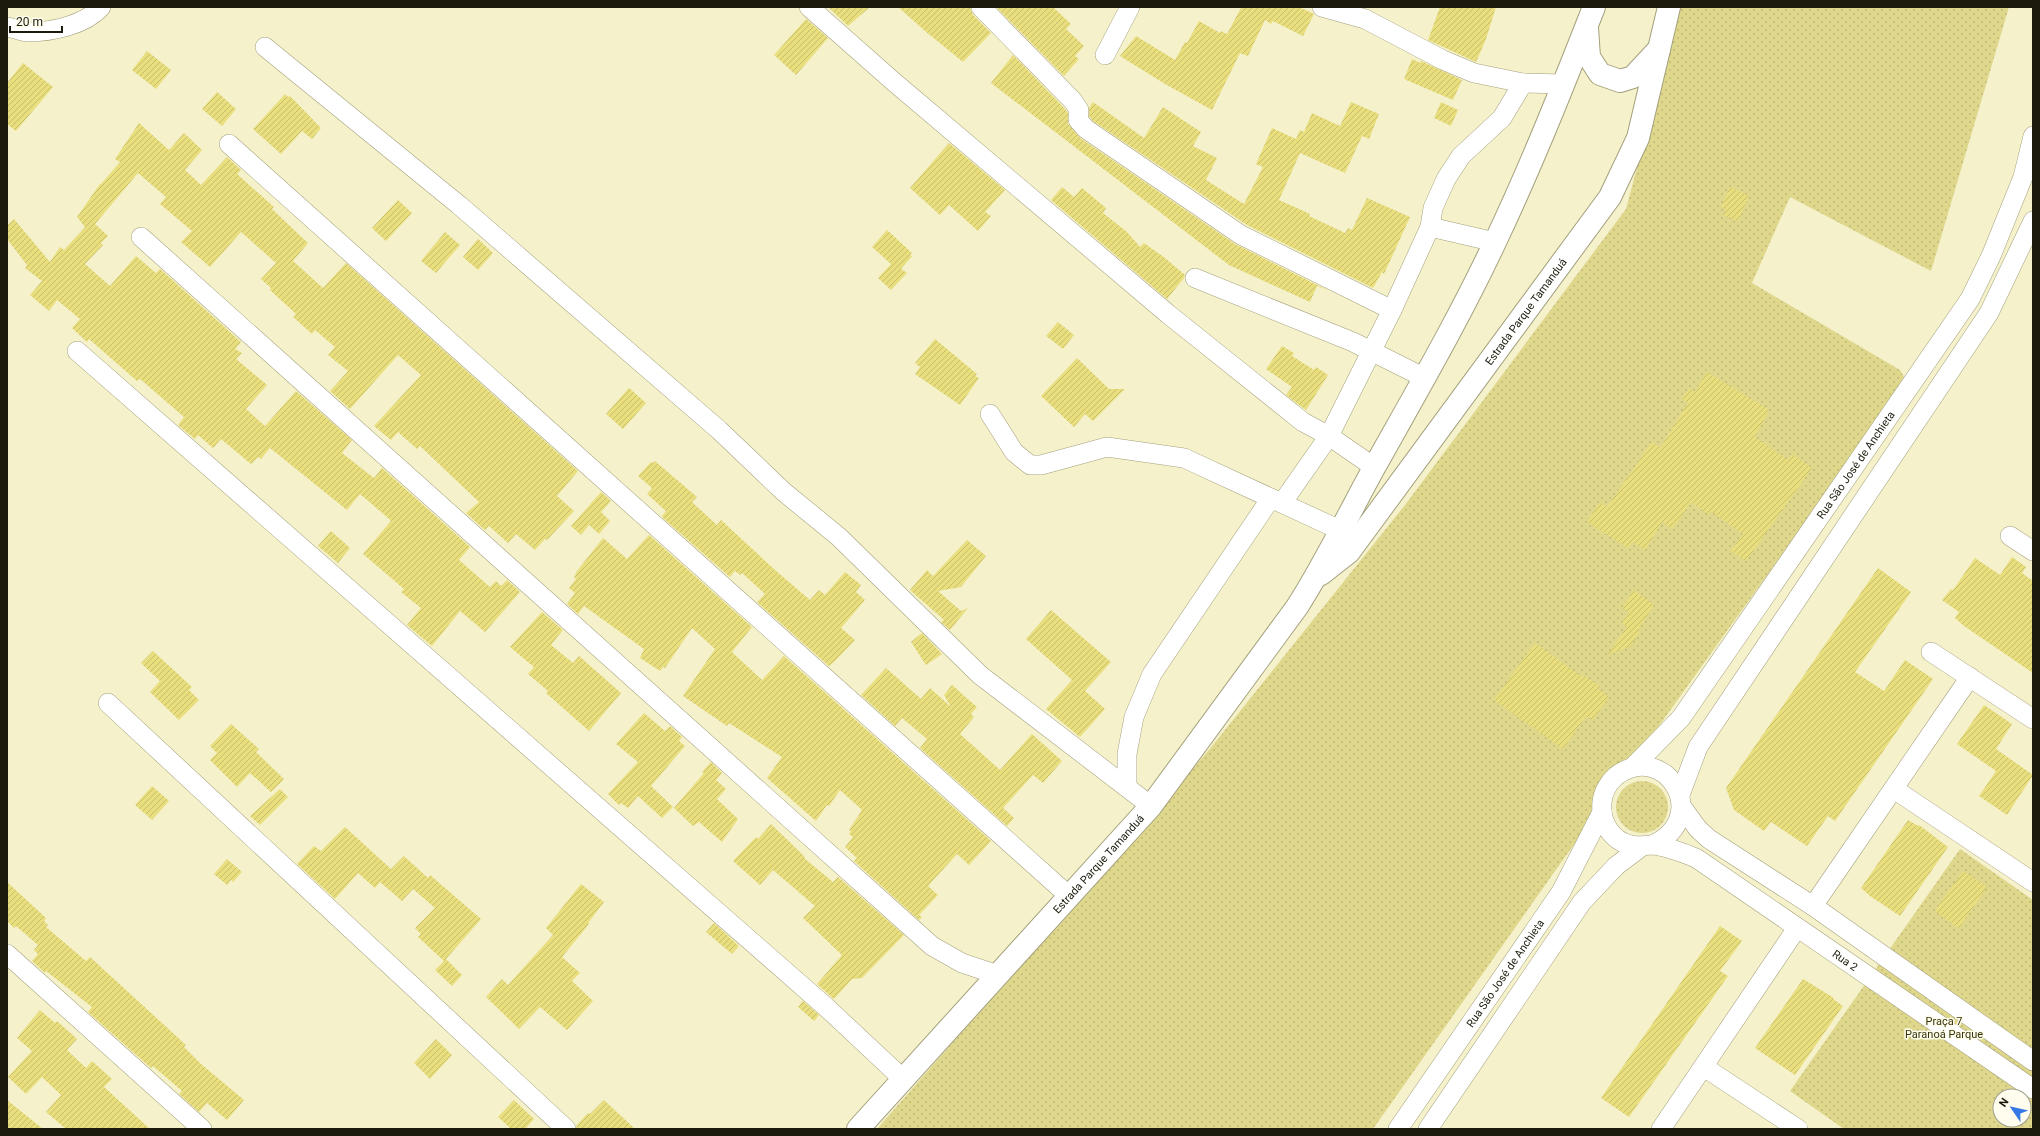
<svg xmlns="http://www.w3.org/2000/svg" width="2040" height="1136" font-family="Roboto,sans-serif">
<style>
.grass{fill:url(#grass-dots);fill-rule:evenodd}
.building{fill:url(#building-hatch)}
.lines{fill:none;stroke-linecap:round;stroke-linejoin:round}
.street-casing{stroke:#a3a07c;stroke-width:20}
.primary-casing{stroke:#a3a07c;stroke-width:24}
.street{stroke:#fff;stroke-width:19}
.primary{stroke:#fff;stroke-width:22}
.labels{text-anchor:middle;stroke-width:3;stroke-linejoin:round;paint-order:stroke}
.street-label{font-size:11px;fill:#1b1a0c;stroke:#fffdee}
.park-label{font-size:11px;fill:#373207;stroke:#fffdee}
</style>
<defs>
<pattern id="grass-dots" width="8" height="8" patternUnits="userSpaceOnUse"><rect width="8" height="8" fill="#dfd78c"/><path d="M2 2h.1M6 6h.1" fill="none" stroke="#bfb878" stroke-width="1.8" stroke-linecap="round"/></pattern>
<pattern id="building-hatch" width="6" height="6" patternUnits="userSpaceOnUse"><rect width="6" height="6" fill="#e9de7d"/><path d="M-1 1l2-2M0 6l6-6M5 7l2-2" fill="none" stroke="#c7be6b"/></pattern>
</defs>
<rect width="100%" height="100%" fill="#f5f1cb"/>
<path class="grass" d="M 1680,7 L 2009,7 L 1931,271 L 1790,197 L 1752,283 L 1900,370 L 1904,377 L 1904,384 L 1560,864 L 1373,1129 L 877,1129 L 1209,750 L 1405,505 L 1626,209 Z
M1616 807a26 26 0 1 1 52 0a26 26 0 1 1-52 0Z
M 1960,849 L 2033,900 L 2033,1129 L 1844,1129 L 1790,1091 ZM 2000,1096 L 2024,1096 L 2024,1120 L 2000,1120 Z"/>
<path class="building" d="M 828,7 L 870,7 L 848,26 Z
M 898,7 L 970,7 L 973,15 L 991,33 L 963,62 L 925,31 Z
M 996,7 L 1053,7 L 1071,24 L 1066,29 L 1084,46 L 1075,56 L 1079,59 L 1064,76 Z
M 1239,7 L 1299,7 L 1314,14 L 1303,36 L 1273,21 L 1271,24 L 1265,20 L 1248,56 L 1240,53 L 1212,110 L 1165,84 L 1120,56 L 1136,36 L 1175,60 L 1185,42 L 1187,43 L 1199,21 L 1220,33 L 1221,31 L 1227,34 L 1241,8 Z
M 1440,7 L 1496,7 L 1486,39 L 1476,62 L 1428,40 Z
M 806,19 L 828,38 L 796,75 L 774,55 Z
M 147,51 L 171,70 L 156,89 L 132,70 Z
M 1013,55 L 1064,108 L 1068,113 L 1068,124 L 1080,138 L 1235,244 L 1329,291 L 1317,286 L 1310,302 L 1229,265 L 991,83 Z
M 1412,59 L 1420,63 L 1421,61 L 1462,80 L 1453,100 L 1404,79 Z
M 23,63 L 53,87 L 16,131 L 7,124 L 7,83 Z
M 217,92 L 236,109 L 222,126 L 202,109 Z
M 285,94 L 288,97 L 290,96 L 321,128 L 312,139 L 302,131 L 281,154 L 253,129 Z
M 1093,102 L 1144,138 L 1163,107 L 1201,132 L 1193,146 L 1217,158 L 1206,180 L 1244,204 L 1263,167 L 1256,164 L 1272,128 L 1296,139 L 1300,130 L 1304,132 L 1312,113 L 1340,126 L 1351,102 L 1379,114 L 1369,139 L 1362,136 L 1345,173 L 1300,153 L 1279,200 L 1310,214 L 1309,216 L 1345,233 L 1348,228 L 1352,230 L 1367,198 L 1410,217 L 1384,274 L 1382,272 L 1373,288 L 1247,225 L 1093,121 L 1089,116 L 1089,108 Z
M 1441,102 L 1458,110 L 1451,126 L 1434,118 Z
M 139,123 L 169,150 L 184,133 L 202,150 L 185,170 L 201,185 L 227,157 L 241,170 L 237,174 L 274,207 L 272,209 L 308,243 L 293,261 L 323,288 L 346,263 L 578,471 L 557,496 L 574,511 L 547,540 L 545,539 L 535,550 L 516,534 L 508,543 L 489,526 L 485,530 L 466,513 L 479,502 L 420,446 L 417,449 L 398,432 L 391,440 L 374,426 L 421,375 L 398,355 L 350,409 L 330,391 L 348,371 L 328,355 L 335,347 L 315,330 L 312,334 L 293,317 L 296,314 L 270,290 L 271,288 L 261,279 L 276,263 L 241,232 L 210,267 L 181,242 L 192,231 L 160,204 L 166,197 L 138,173 L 95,224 L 108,236 L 101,243 L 103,245 L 85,264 L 110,286 L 136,256 L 156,273 L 160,269 L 241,342 L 235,349 L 242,353 L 236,359 L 267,385 L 246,409 L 265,426 L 296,391 L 352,440 L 342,453 L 374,478 L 382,468 L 470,547 L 459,560 L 490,587 L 496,581 L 501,586 L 507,580 L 520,592 L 485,632 L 460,611 L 432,646 L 407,625 L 421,608 L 401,592 L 404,589 L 363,554 L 391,521 L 387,517 L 360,494 L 347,510 L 270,448 L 261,459 L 258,457 L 251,464 L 221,439 L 213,448 L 198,435 L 195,439 L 178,425 L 184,417 L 140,379 L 137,381 L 89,339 L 87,342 L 72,328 L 80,319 L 57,300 L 49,311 L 30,295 L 42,281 L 25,268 L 27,265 L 7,239 L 7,226 L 14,219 L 50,262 L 60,247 L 64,250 L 85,227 L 77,217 L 100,184 L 101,184 L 120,162 L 115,159 Z
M 949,143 L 1005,190 L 985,212 L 991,216 L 978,231 L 949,205 L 940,215 L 910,188 Z
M 1062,187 L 1074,197 L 1082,188 L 1106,208 L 1103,213 L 1127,232 L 1140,247 L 1144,243 L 1165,258 L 1185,275 L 1184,278 L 1167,299 L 1051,200 Z
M 1730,187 L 1749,196 L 1738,221 L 1723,215 L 1726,210 L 1721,207 Z
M 398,200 L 412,213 L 386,241 L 372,228 Z
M 887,230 L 912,253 L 910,255 L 912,256 L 901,269 L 907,273 L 891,290 L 878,278 L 891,264 L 872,247 Z
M 445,232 L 460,245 L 436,273 L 421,261 Z
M 478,239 L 493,253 L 478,270 L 463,257 Z
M 1058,322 L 1074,335 L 1063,349 L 1046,336 Z
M 935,339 L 977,374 L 975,376 L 979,378 L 960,405 L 915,374 L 920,367 L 915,363 Z
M 1282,346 L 1294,353 L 1292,356 L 1314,370 L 1316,367 L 1328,375 L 1306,410 L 1286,395 L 1292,387 L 1266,369 Z
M 1077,358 L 1109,389 L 1125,389 L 1093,421 L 1085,414 L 1074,427 L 1041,396 Z
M 1707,372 L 1769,410 L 1755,437 L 1788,460 L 1792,454 L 1812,468 L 1746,561 L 1731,551 L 1743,534 L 1711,511 L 1709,515 L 1691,502 L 1672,529 L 1662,522 L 1645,550 L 1632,542 L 1628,548 L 1587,522 L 1600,502 L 1607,507 L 1652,442 L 1660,448 L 1688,403 L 1682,399 L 1689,388 L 1695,392 Z
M 629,388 L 646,403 L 623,429 L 606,414 Z
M 655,461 L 697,497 L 692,502 L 717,525 L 721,520 L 775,570 L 810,600 L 819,590 L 825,595 L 845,572 L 861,585 L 856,592 L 865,600 L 841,628 L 855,640 L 835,661 L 829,666 L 757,602 L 765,594 L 742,573 L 740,575 L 735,571 L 730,577 L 663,518 L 662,516 L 666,511 L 647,494 L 652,488 L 638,476 L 651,462 L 653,463 Z
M 601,492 L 611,501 L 601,512 L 610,521 L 599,534 L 589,525 L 581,535 L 571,526 Z
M 331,531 L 350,548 L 338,563 L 318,546 Z
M 649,535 L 752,627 L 732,652 L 762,680 L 784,656 L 991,841 L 969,865 L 957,854 L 928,886 L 938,895 L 919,915 L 922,917 L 919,920 L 854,861 L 857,858 L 845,847 L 853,837 L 849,834 L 851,831 L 849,830 L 862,810 L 840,790 L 829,806 L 827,805 L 816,821 L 767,778 L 782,757 L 729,723 L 727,726 L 683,696 L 715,649 L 692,628 L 665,668 L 663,667 L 660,671 L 640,658 L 644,649 L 584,606 L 578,614 L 567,604 L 575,593 L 569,588 L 576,579 L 574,577 L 577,571 L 603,538 L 627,559 Z
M 967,540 L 986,556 L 961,587 L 938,591 L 961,611 L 968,608 L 950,630 L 941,622 L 944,620 L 910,590 L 927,570 L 933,576 Z
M 2012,557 L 2026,567 L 2022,573 L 2033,581 L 2033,673 L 1964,626 L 1955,618 L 1959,612 L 1942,600 L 1951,589 L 1953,590 L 1975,558 L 2000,575 Z
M 1878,568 L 1911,592 L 1855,672 L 1884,691 L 1905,660 L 1933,679 L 1835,821 L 1828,816 L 1807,846 L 1771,822 L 1764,831 L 1734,810 L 1726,788 Z
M 1634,590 L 1654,605 L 1638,630 L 1640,632 L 1630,647 L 1608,654 L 1627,627 L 1622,623 L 1629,612 L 1622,608 Z
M 1051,610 L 1111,662 L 1085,691 L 1105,709 L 1080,737 L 1046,709 L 1072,680 L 1026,639 Z
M 542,612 L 563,630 L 551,645 L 573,663 L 579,656 L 621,693 L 589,731 L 546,693 L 548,691 L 528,674 L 534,667 L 510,647 Z
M 922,633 L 942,654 L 926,665 L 911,642 Z
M 1535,643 L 1582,677 L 1583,675 L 1600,686 L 1598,689 L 1609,697 L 1593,720 L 1586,716 L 1563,749 L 1494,700 Z
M 153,651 L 192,687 L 189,690 L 199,700 L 179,720 L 150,692 L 160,681 L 141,663 Z
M 886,668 L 921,699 L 930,688 L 951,707 L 944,695 L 952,685 L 977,707 L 971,714 L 974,717 L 960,734 L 1000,770 L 1032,734 L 1062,761 L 1043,783 L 1033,775 L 1003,808 L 1014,818 L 1007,826 L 920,748 L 927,739 L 902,718 L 895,726 L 861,695 Z
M 1984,705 L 2012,724 L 1996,749 L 2033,775 L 2007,815 L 1979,796 L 1996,771 L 1957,744 Z
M 644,713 L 665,731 L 670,726 L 682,737 L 679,741 L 685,746 L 651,786 L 673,807 L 662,818 L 638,796 L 628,808 L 621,803 L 619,805 L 608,794 L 638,762 L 616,744 Z
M 231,724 L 259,749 L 256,752 L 284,779 L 271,792 L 250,773 L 237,787 L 210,760 L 217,753 L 210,746 Z
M 711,762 L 722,773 L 716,780 L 726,789 L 717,799 L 738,819 L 722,842 L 699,822 L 693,826 L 674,808 L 704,773 L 702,772 Z
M 152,786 L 169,801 L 152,820 L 135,805 Z
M 280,789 L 288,797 L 260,825 L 250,816 Z
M 1908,820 L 1918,826 L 1919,825 L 1948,847 L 1900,916 L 1870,896 L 1861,888 Z
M 771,824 L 805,857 L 804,858 L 833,882 L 838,877 L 904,935 L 862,978 L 852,979 L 834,999 L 817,984 L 842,955 L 803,918 L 815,906 L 773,870 L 760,885 L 733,861 L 756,837 L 758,839 Z
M 345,827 L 391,869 L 404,856 L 428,878 L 430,875 L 481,919 L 446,959 L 462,975 L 452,986 L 435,970 L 444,961 L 418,937 L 421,934 L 415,928 L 435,908 L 413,889 L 402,901 L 380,882 L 375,888 L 358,873 L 335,899 L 297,864 L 314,846 L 321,851 Z
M 227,859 L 242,872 L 233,882 L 231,880 L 227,885 L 214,874 Z
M 1963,871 L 1987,887 L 1959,928 L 1935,911 Z
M 7,882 L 46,918 L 44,921 L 48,925 L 46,927 L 86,961 L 90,957 L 186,1045 L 184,1047 L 201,1064 L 244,1100 L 227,1120 L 207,1103 L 199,1112 L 179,1094 L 182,1091 L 153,1066 L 151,1068 L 88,1012 L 92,1007 L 46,971 L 45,973 L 32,961 L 38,954 L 34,950 L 38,945 L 16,926 L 14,928 L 7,921 Z
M 581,884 L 604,902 L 588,923 L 589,924 L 562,957 L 580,973 L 572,981 L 593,1001 L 567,1030 L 540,1007 L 519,1029 L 486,997 L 502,979 L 508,985 L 553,935 L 546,928 Z
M 714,923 L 739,946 L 732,954 L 706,932 Z
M 1720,926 L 1742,941 L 1720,971 L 1728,976 L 1629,1117 L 1601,1098 Z
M 1803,979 L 1834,998 L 1833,999 L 1843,1006 L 1795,1075 L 1755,1048 Z
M 803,1001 L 819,1015 L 814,1021 L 798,1007 Z
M 40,1010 L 55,1023 L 57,1021 L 77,1039 L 67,1050 L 86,1068 L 92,1061 L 112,1079 L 104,1087 L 150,1129 L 66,1129 L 46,1112 L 61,1095 L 42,1077 L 26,1094 L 8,1077 L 32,1051 L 17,1038 Z
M 436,1039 L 452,1055 L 430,1079 L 414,1063 Z
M 7,1100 L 43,1129 L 7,1129 Z
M 514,1100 L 534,1119 L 525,1129 L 511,1129 L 498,1117 Z
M 604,1100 L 635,1129 L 577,1129 L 576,1126 L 588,1113 L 590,1114 Z"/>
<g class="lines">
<g class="street-casing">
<g id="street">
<path d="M 809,7 L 894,82 L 1168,314 L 1303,422 L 1329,436 L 1374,467"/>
<path d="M 981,7 L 1073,101 L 1079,110 L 1078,120 L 1086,129 L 1241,235 L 1392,310"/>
<path d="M 1322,7 L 1365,19 L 1443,60 L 1474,73 L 1523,83 L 1562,84"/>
<path d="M 7,27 C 14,28 22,32 28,32 C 52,32 85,25 101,7"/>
<path d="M 265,47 L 459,205 L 719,430 L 784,492 L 839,537 L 980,675 L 1151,806"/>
<path d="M 1105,55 L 1130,7"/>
<path d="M 229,144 L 1069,896"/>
<path d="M 1430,227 L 1495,242"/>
<path d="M 141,237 L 932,946 L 962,963 L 998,975"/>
<path d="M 1195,278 L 1353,342 L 1425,378"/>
<path d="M 77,351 L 826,1007 L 904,1080"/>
<path d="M 990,414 L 1014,452 L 1030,465 L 1041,465 L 1107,447 L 1184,458 L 1340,530"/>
<path d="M 1282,503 L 1329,436 L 1392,310 L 1430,227 L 1433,208 L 1446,179 L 1461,156 L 1502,118 L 1523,83"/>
<path d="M 2010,536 L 2033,551"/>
<path d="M 1931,652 L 2033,719"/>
<path d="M 108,703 L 566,1129"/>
<path id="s1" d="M 1633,767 L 1681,718 L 1970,299 L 1991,256 L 2023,177 L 2033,136"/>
<path d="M 1127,787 L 1127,754 L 1134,717 L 1152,674 L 1271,498"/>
<path d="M 1894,789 L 2033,882"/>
<path d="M 1680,795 L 1698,747 L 1989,313 L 2033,221"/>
<path d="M 1682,807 L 1698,829 L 1709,839 L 1813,906 L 2033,1061"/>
<path id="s2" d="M 1652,845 C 1714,817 1664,739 1616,776 C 1609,782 1603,792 1602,802 C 1600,821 1611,841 1631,845 C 1639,847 1645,845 1652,845 C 1667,846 1683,853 1696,858 L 2033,1089"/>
<path d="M 1813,906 L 1970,677"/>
<path d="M 7,954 L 202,1129"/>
<path d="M 1704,1067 L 1798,1129"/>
<path id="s3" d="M 1398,1129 L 1561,892 L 1602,812"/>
<path d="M 1428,1129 L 1582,902 L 1616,866 L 1641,847"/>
<path d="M 1661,1129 L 1797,928"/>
</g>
</g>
<g class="primary-casing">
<g id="primary">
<path d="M 1587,28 L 1589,57 L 1600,74 L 1620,81 L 1633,77 L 1659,49"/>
<path id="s4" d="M 1321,574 L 1349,552 L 1610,197 L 1638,138 L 1669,7"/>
<path id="s5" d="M 858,1129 L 1151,806 L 1297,607 C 1326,562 1349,513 1375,466 C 1417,391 1460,317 1496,240 C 1532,164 1563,86 1594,7"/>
</g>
</g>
<use href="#street" class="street"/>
<use href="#primary" class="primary"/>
</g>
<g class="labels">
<g class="street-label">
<text dy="4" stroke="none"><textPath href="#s4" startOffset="334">Estrada Parque Tamanduá</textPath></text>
<text dy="4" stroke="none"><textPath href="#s1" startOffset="376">Rua São José de Anchieta</textPath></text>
<text dy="4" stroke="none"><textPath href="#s5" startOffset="358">Estrada Parque Tamanduá</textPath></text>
<text dy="4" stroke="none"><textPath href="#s2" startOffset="476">Rua 2</textPath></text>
<text dy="4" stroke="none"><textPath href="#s3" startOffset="189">Rua São José de Anchieta</textPath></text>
</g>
<g class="park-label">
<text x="1944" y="1025">Praça 7<tspan x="1944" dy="13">Paranoá Parque</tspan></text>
</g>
</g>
<rect width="2040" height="1136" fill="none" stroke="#1b1a0c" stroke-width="16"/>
<g transform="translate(2012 1108) rotate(304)"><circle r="19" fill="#fffdee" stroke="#a4a294"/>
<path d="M0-3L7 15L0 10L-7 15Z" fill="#3578e6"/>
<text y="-6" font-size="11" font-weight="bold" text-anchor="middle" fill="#1b1a0c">N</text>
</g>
<path d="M10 26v6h52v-6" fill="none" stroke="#1b1a0c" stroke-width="2"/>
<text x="16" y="26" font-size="12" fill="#1b1a0c" stroke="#fffdee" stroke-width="3" paint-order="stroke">20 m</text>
</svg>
